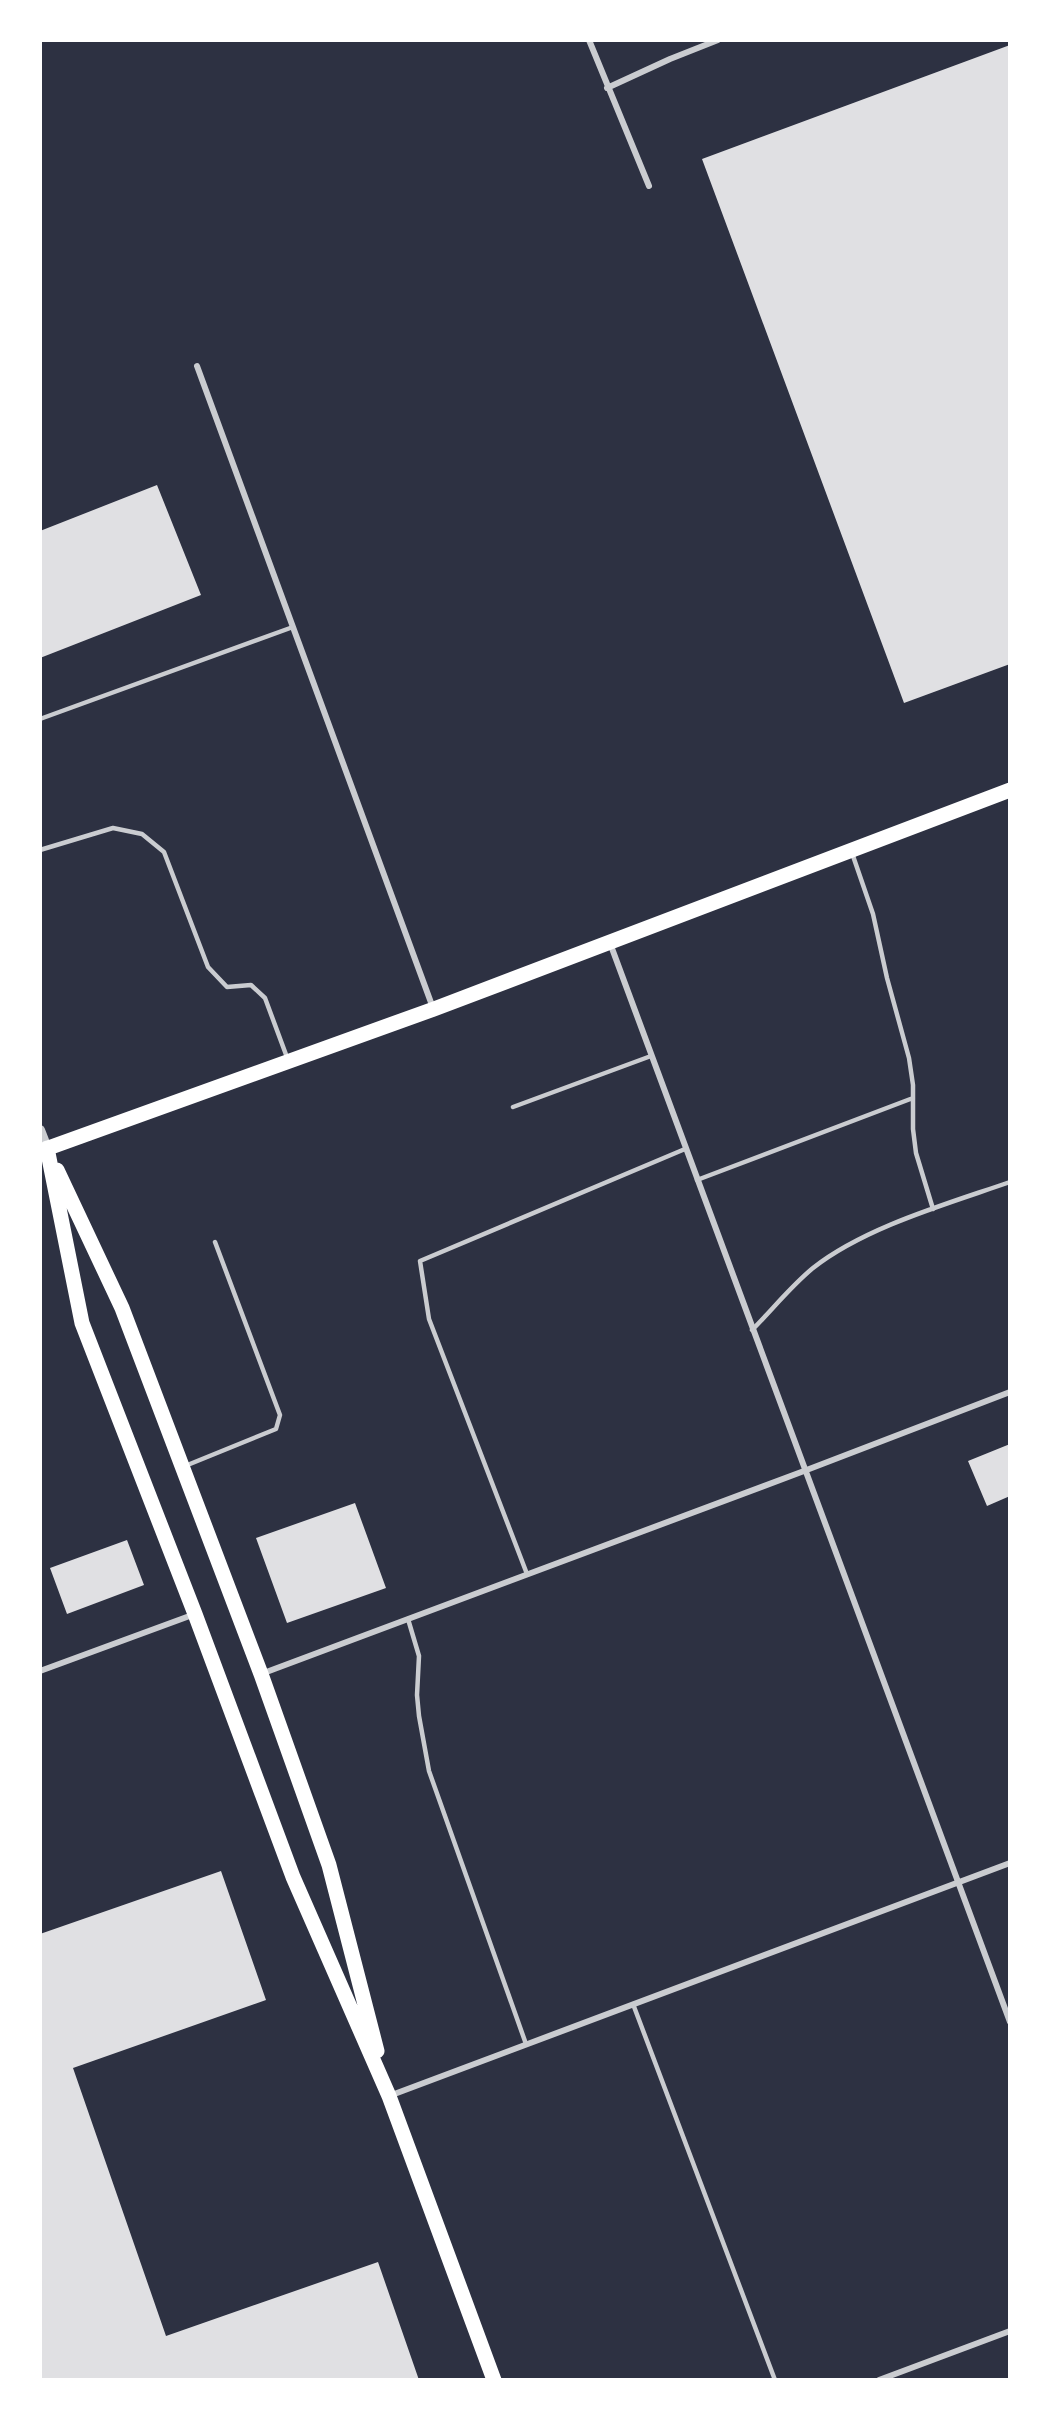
<svg xmlns="http://www.w3.org/2000/svg" width="1050" height="2420" font-family="'Varela Round',sans-serif">
<style>
.building{fill:#e0e0e3}
.lines{fill:none;stroke-linecap:round;stroke-linejoin:round}
.service{stroke:#caccd0;stroke-width:4.5}
.minor{stroke:#caccd0;stroke-width:6}
.tertiary{stroke:#caccd0;stroke-width:10}
.primary{stroke:#fff;stroke-width:15}
</style>
<rect width="100%" height="100%" fill="#2d3142"/>
<path class="building" d="M 1010,45 L 1010,664 L 904,703 L 702,159 Z
M 157,485 L 201,595 L 40,658 L 40,531 Z
M 1010,1444 L 1010,1496 L 987,1506 L 968,1461 Z
M 355,1503 L 386,1588 L 287,1623 L 256,1538 Z
M 127,1540 L 144,1585 L 67,1614 L 50,1568 Z
M 221,1871 L 266,2000 L 73,2068 L 166,2336 L 378,2262 L 419,2380 L 40,2380 L 40,1934 Z"/>
<g class="lines">
<path class="service" d="M 40,719 L 293,627
M 40,850 L 113,828 L 142,834 L 164,852 L 208,967 L 227,987 L 251,985 L 265,998 L 288,1060
M 852,853 L 873,914 L 887,978 L 909,1058 L 913,1085 L 913,1129 L 916,1153 L 933,1209
M 513,1107 L 651,1056
M 697,1180 L 913,1098
M 752,1330 C 772,1310 791,1286 813,1268 C 865,1227 947,1204 1010,1182
M 185,1466 L 276,1429 L 280,1415 L 215,1242
M 527,1574 L 429,1319 L 420,1261 L 685,1149
M 408,1619 L 419,1656 L 417,1695 L 419,1716 L 429,1771 L 526,2044
M 633,2004 L 775,2380"/>
<path class="minor" d="M 589,40 L 649,186
M 607,88 L 670,59 L 718,40
M 197,366 L 433,1008
M 610,943 L 1010,2022
M 40,1671 L 195,1614
M 261,1674 L 804,1471 L 1010,1392
M 389,2096 L 1010,1863
M 879,2380 L 1010,2331"/>
<path class="tertiary" d="M 40,1130 L 47,1148"/>
<path class="primary" d="M 47,1148 L 82,1323 L 195,1614 L 293,1877 L 389,2096 L 494,2380
M 40,1151 L 434,1009 L 1010,790
M 57,1170 L 122,1308 L 261,1674 L 329,1865 L 377,2051"/>
</g>
<rect width="1050" height="2420" fill="none" stroke="#ffffff" stroke-width="84"/>
</svg>
